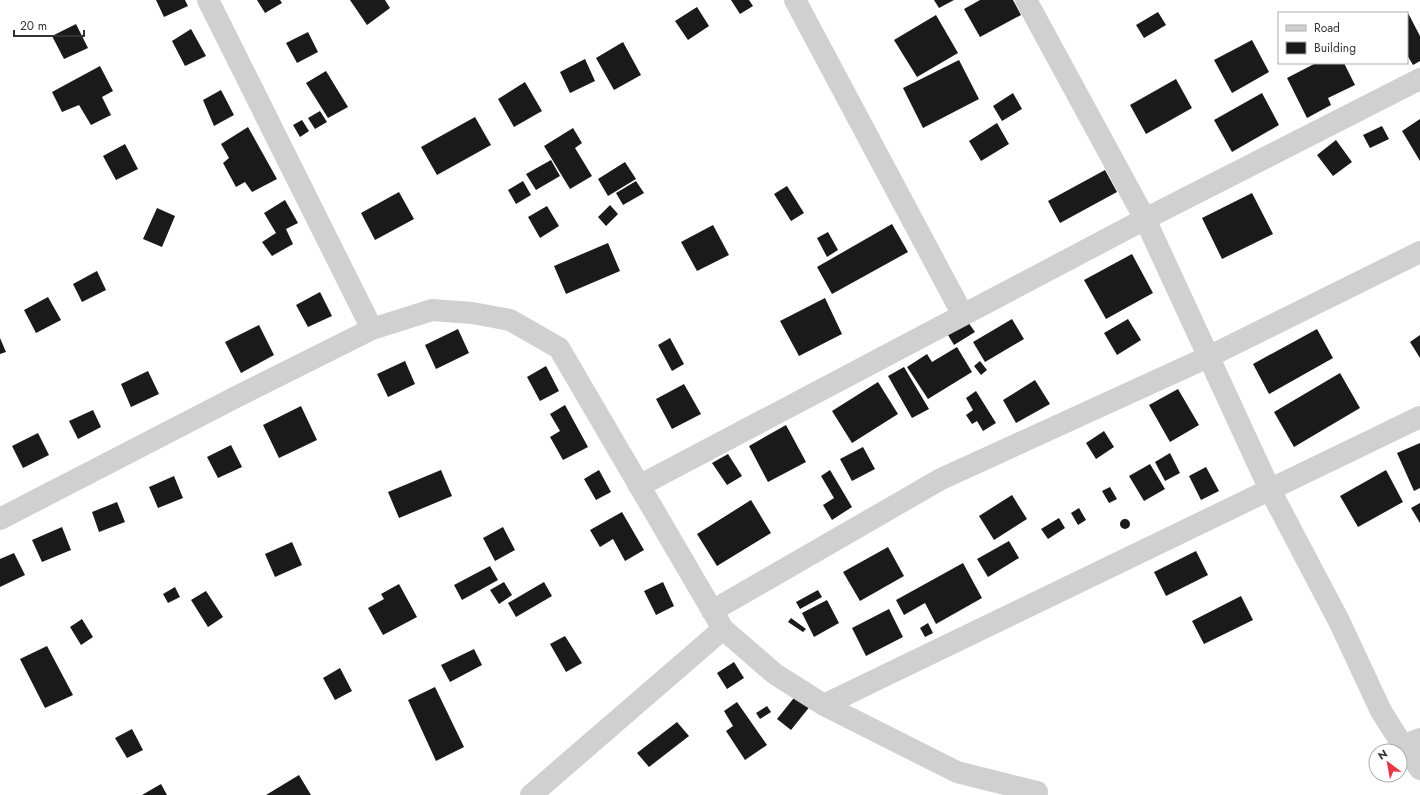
<svg xmlns="http://www.w3.org/2000/svg" width="1420" height="795" font-family="Jost,sans-serif">
<style>
.building{fill:#1a1a1a}
.lines{fill:none;stroke-linecap:round;stroke-linejoin:round}
.minor{stroke:#d0d0d0;stroke-width:22}
</style>
<rect width="100%" height="100%" fill="#fff"/>
<path class="building" d="M 156,0 L 185,0 L 188,6 L 164,17 Z
M 257,0 L 280,0 L 282,3 L 265,13 Z
M 350,0 L 385,0 L 390,8 L 367,25 Z
M 731,0 L 749,0 L 753,6 L 740,14 Z
M 934,0 L 954,0 L 939,8 Z
M 980,0 L 1013,0 L 1021,15 L 980,37 L 964,9 Z
M 697,7 L 709,26 L 688,40 L 675,21 Z
M 1158,12 L 1166,25 L 1144,38 L 1136,25 Z
M 1408,13 L 1420,36 L 1420,61 L 1413,65 L 1407,55 L 1407,14 Z
M 936,15 L 958,53 L 917,77 L 894,40 Z
M 76,24 L 88,48 L 64,59 L 52,36 Z
M 191,29 L 206,56 L 185,66 L 172,41 Z
M 308,32 L 318,52 L 297,63 L 286,43 Z
M 1252,40 L 1269,72 L 1232,93 L 1214,60 Z
M 623,42 L 641,75 L 614,90 L 596,58 Z
M 585,59 L 595,81 L 570,93 L 560,72 Z
M 959,60 L 979,99 L 923,128 L 903,88 Z
M 1316,63 L 1344,63 L 1355,85 L 1328,98 L 1331,105 L 1307,118 L 1287,78 Z
M 100,66 L 113,91 L 102,97 L 111,115 L 91,125 L 79,105 L 62,112 L 52,92 Z
M 326,71 L 348,107 L 328,118 L 306,83 Z
M 1176,79 L 1192,108 L 1146,134 L 1130,105 Z
M 525,82 L 542,111 L 514,127 L 498,99 Z
M 221,90 L 234,115 L 214,126 L 203,100 Z
M 1013,93 L 1022,109 L 1002,121 L 993,106 Z
M 1262,93 L 1279,125 L 1232,152 L 1214,120 Z
M 320,111 L 327,122 L 315,129 L 308,118 Z
M 475,117 L 491,145 L 437,175 L 421,147 Z
M 1420,119 L 1420,161 L 1402,131 Z
M 302,120 L 309,131 L 300,137 L 293,125 Z
M 997,123 L 1009,144 L 981,161 L 969,141 Z
M 1382,126 L 1389,139 L 1370,148 L 1363,135 Z
M 248,127 L 277,179 L 252,192 L 245,182 L 236,187 L 223,163 L 229,158 L 221,144 Z
M 573,128 L 582,143 L 575,148 L 592,176 L 570,189 L 544,146 Z
M 1336,140 L 1352,162 L 1333,176 L 1317,155 Z
M 125,144 L 138,169 L 116,180 L 103,156 Z
M 551,160 L 560,176 L 536,190 L 526,174 Z
M 625,162 L 636,179 L 608,196 L 598,179 Z
M 1105,170 L 1117,192 L 1060,223 L 1048,201 Z
M 523,181 L 531,195 L 516,204 L 508,190 Z
M 636,181 L 644,193 L 623,205 L 616,193 Z
M 787,186 L 804,213 L 791,221 L 774,194 Z
M 399,192 L 414,219 L 375,240 L 361,213 Z
M 1252,193 L 1273,234 L 1222,259 L 1202,218 Z
M 285,200 L 298,223 L 286,229 L 293,244 L 272,256 L 262,242 L 276,233 L 264,213 Z
M 610,205 L 618,214 L 606,226 L 598,217 Z
M 547,206 L 559,226 L 540,238 L 528,217 Z
M 157,208 L 175,216 L 162,247 L 143,239 Z
M 892,224 L 908,252 L 832,294 L 817,267 Z
M 713,225 L 729,255 L 697,271 L 681,242 Z
M 828,232 L 838,250 L 827,257 L 817,238 Z
M 608,243 L 620,271 L 566,294 L 554,266 Z
M 1132,254 L 1153,293 L 1106,319 L 1084,280 Z
M 97,271 L 106,290 L 82,302 L 73,284 Z
M 320,292 L 332,316 L 308,327 L 296,305 Z
M 48,297 L 61,320 L 36,333 L 24,310 Z
M 825,298 L 842,334 L 799,356 L 780,321 Z
M 1012,319 L 1024,339 L 985,362 L 973,342 Z
M 1128,319 L 1141,340 L 1117,355 L 1104,333 Z
M 968,322 L 975,332 L 954,345 L 948,335 Z
M 259,325 L 274,355 L 241,373 L 225,342 Z
M 458,329 L 469,353 L 436,369 L 425,345 Z
M 1317,329 L 1333,358 L 1269,394 L 1253,364 Z
M 1420,335 L 1420,358 L 1410,342 Z
M 0,338 L 6,352 L 0,354 Z
M 670,338 L 684,364 L 672,371 L 658,345 Z
M 957,347 L 972,372 L 928,399 L 907,367 L 927,354 L 932,362 Z
M 405,361 L 415,384 L 388,397 L 377,374 Z
M 980,361 L 987,370 L 981,375 L 974,366 Z
M 546,366 L 559,391 L 540,401 L 527,377 Z
M 904,367 L 929,409 L 912,418 L 888,376 Z
M 148,371 L 159,394 L 131,407 L 121,384 Z
M 1340,373 L 1360,408 L 1294,447 L 1274,412 Z
M 1035,380 L 1050,404 L 1016,423 L 1003,400 Z
M 878,382 L 898,414 L 852,443 L 832,411 Z
M 684,384 L 701,414 L 672,429 L 656,399 Z
M 1178,389 L 1199,425 L 1170,442 L 1149,405 Z
M 976,391 L 996,423 L 983,431 L 977,421 L 972,424 L 966,415 L 973,410 L 966,398 Z
M 565,405 L 588,447 L 563,460 L 550,437 L 560,431 L 550,414 Z
M 301,406 L 317,440 L 279,458 L 263,425 Z
M 93,410 L 101,427 L 78,439 L 69,421 Z
M 786,425 L 806,462 L 768,482 L 749,446 Z
M 1104,431 L 1114,447 L 1096,459 L 1086,443 Z
M 38,433 L 49,455 L 23,468 L 12,446 Z
M 1420,443 L 1420,488 L 1414,491 L 1397,453 Z
M 231,445 L 242,467 L 218,478 L 207,457 Z
M 863,447 L 875,469 L 852,481 L 840,459 Z
M 1170,453 L 1180,473 L 1165,481 L 1155,462 Z
M 728,454 L 742,476 L 727,485 L 712,463 Z
M 1150,464 L 1165,489 L 1144,501 L 1129,476 Z
M 1206,467 L 1219,491 L 1201,500 L 1189,476 Z
M 441,470 L 452,496 L 399,518 L 388,492 Z
M 599,470 L 611,492 L 596,500 L 584,479 Z
M 830,470 L 852,507 L 832,520 L 823,505 L 834,498 L 821,476 Z
M 1386,470 L 1403,502 L 1358,527 L 1340,496 Z
M 174,476 L 183,498 L 158,508 L 149,487 Z
M 1110,487 L 1117,499 L 1109,503 L 1102,491 Z
M 1012,495 L 1027,519 L 994,540 L 979,516 Z
M 751,500 L 771,533 L 717,566 L 697,534 Z
M 117,502 L 125,522 L 99,532 L 92,512 Z
M 1420,503 L 1420,523 L 1411,508 Z
M 1079,508 L 1086,520 L 1078,525 L 1071,513 Z
M 622,512 L 644,550 L 625,561 L 613,539 L 600,547 L 590,530 Z
M 1059,518 L 1065,528 L 1048,539 L 1041,529 Z
M1120 524a5 5 0 1 1 10 0a5 5 0 1 1-10 0Z
M 62,527 L 71,550 L 42,562 L 32,540 Z
M 503,527 L 515,550 L 495,561 L 483,538 Z
M 1009,541 L 1019,558 L 988,577 L 977,559 Z
M 292,542 L 302,565 L 275,577 L 265,554 Z
M 888,547 L 904,576 L 860,601 L 843,572 Z
M 1196,551 L 1208,575 L 1166,596 L 1154,572 Z
M 14,553 L 25,575 L 0,587 L 0,559 Z
M 963,563 L 982,598 L 936,624 L 925,603 L 904,615 L 896,600 Z
M 490,566 L 498,580 L 462,600 L 454,585 Z
M 504,582 L 512,595 L 499,604 L 490,590 Z
M 544,582 L 552,596 L 516,617 L 508,603 Z
M 663,582 L 674,606 L 656,615 L 644,591 Z
M 399,584 L 417,617 L 383,635 L 368,608 L 384,599 L 381,594 Z
M 175,587 L 180,597 L 168,603 L 163,594 Z
M 818,590 L 822,597 L 800,609 L 796,602 Z
M 206,591 L 223,617 L 208,627 L 191,600 Z
M 1241,596 L 1253,620 L 1204,644 L 1192,621 Z
M 827,600 L 839,623 L 814,637 L 802,613 Z
M 889,609 L 903,637 L 866,656 L 852,628 Z
M 791,618 L 806,629 L 803,632 L 788,622 Z
M 82,619 L 93,637 L 81,645 L 70,627 Z
M 928,623 L 933,633 L 925,637 L 920,628 Z
M 565,636 L 582,663 L 566,672 L 550,644 Z
M 47,646 L 73,695 L 45,708 L 20,659 Z
M 474,649 L 482,665 L 450,682 L 441,665 Z
M 734,662 L 744,678 L 727,689 L 717,673 Z
M 340,668 L 352,691 L 335,700 L 323,678 Z
M 435,687 L 464,747 L 436,761 L 408,700 Z
M 797,694 L 811,705 L 791,730 L 777,719 Z
M 737,702 L 767,745 L 745,760 L 726,731 L 733,726 L 724,711 Z
M 767,706 L 771,712 L 760,719 L 756,713 Z
M 677,722 L 689,736 L 649,767 L 637,753 Z
M 132,729 L 143,750 L 127,758 L 115,738 Z
M 299,775 L 311,795 L 266,795 Z
M 161,784 L 167,795 L 142,795 Z"/>
<g class="lines">
<path class="minor" d="M 208,0 L 372,329
M 795,0 L 963,315
M 1026,0 L 1145,219 L 1270,490 L 1339,621 L 1381,711 L 1403,746 L 1420,739
M 639,486 L 1145,219 L 1420,79
M 0,519 L 238,396 L 372,329 L 432,310 L 472,313 L 510,320 L 559,348 L 723,629 L 775,674 L 824,705 L 957,772 L 1037,792
M 712,611 L 941,479 L 1208,357 L 1420,252
M 824,705 L 1420,417
M 1403,746 L 1420,769
M 531,795 L 723,629"/>
</g>
<rect x="1278" y="12" width="130" height="52" fill="#ffffff" stroke="#adadad"/>
<rect x="1286" y="25" width="20" height="6" fill="#d0d0d0" stroke="#adadad"/>
<text x="1314" y="32" font-size="12" fill="#333333">Road</text>
<rect x="1286" y="42" width="20" height="12" fill="#1a1a1a" stroke="#adadad"/>
<text x="1314" y="52" font-size="12" fill="#333333">Building</text>
<g transform="translate(1388 763) rotate(328)"><circle r="19" fill="#ffffff" stroke="#adadad"/>
<path d="M0-3L7 15L0 10L-7 15Z" fill="#e63946"/>
<text y="-6" font-size="11" font-weight="bold" text-anchor="middle" fill="#333333">N</text>
</g>
<path d="M14 30v6h70v-6" fill="none" stroke="#333333" stroke-width="2"/>
<text x="20" y="30" font-size="12" fill="#333333" stroke="#ffffff" stroke-width="3" paint-order="stroke">20 m</text>
</svg>
